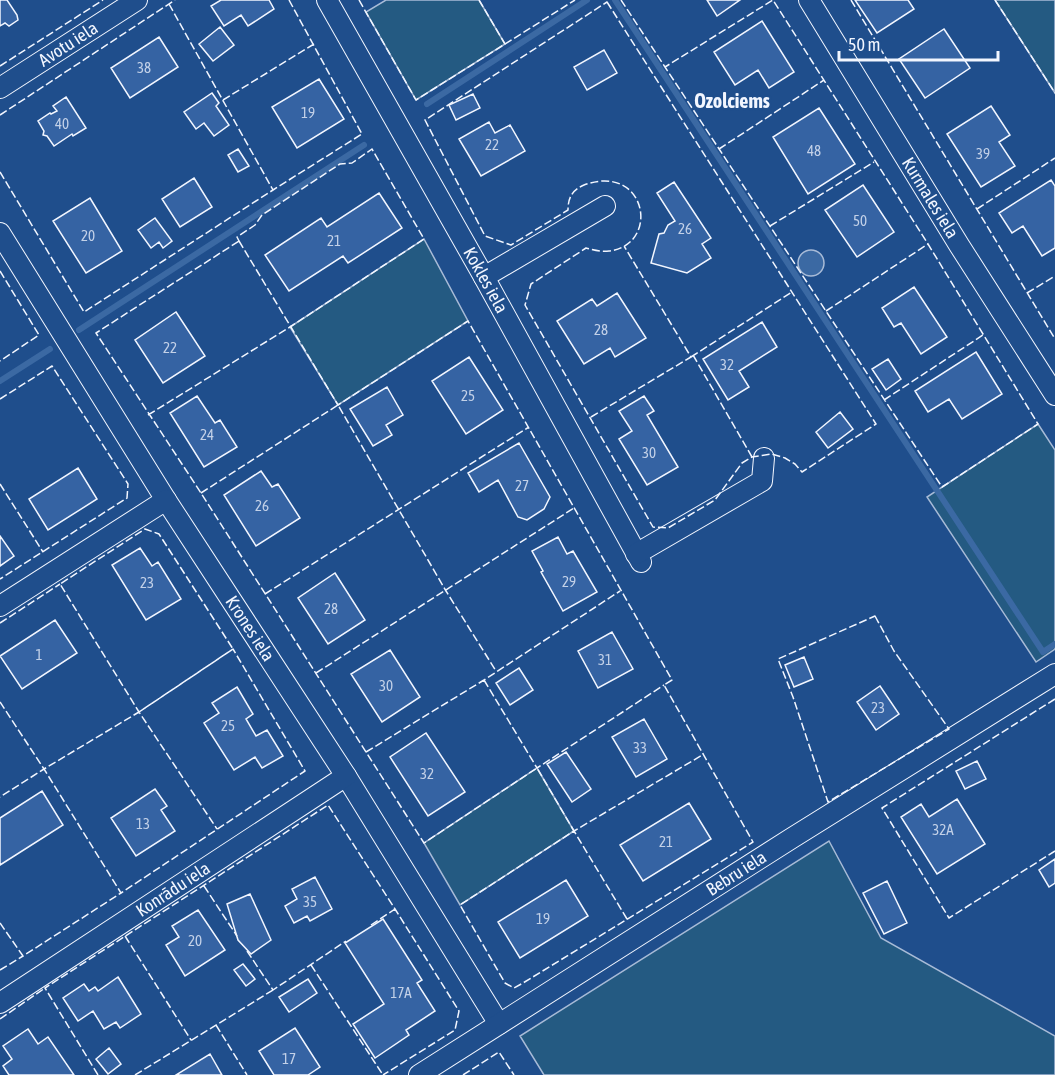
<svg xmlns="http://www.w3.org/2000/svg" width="1055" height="1075" font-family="'Asap Condensed',sans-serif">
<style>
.green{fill:#245a82;stroke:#a8bbd7;stroke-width:1.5}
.water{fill:#3b69a3;stroke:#a8bbd7;stroke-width:1.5}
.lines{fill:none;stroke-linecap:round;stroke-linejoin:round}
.stream{stroke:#3b69a3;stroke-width:6}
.building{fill:#3563a3;stroke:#f2f6ff;stroke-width:1.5}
.minor-casing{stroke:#f2f6ff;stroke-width:22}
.minor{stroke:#1f4e8c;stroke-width:20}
.fence{stroke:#f2f6ff;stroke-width:1.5;stroke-dasharray:8 3;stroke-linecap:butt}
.labels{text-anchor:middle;stroke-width:4.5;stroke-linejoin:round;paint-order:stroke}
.number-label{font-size:15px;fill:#c3d1e8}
.street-label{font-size:18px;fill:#f2f6ff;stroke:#1f4e8c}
.neighbourhood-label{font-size:20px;font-weight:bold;fill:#f2f6ff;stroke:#1f4e8c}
</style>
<rect width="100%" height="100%" fill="#1f4e8c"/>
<path class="green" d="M 386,0 L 479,0 L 505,44 L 416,100 L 366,12 Z
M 995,0 L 1055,0 L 1055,93 Z
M 424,239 L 468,321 L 338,405 L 290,327 Z
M 1038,424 L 1055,450 L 1055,649 L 1036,662 L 927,497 Z
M 537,768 L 574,831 L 460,905 L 424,843 Z
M 829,841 L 881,938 L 1055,1036 L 1055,1075 L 544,1075 L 520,1036 Z"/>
<path class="water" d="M798 263a13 13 0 1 1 26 0a13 13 0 1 1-26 0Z"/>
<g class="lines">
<path class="stream" d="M 615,0 L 1043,652 L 1055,644
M 427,104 L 587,0
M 79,330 L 364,145
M 0,381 L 50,349"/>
</g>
<path class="building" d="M 0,0 L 7,0 L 17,15 L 18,20 L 9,26 L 5,23 L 0,26 Z
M 221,0 L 269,0 L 274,9 L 248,26 L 241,15 L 224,26 L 211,6 Z
M 707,0 L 740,0 L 717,16 Z
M 855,0 L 908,0 L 914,9 L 877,33 Z
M 762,21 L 794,72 L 769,88 L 758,70 L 735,85 L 714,52 Z
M 220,27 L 234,45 L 213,61 L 199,44 Z
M 944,29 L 970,68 L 925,98 L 899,59 Z
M 159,37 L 178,67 L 130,98 L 111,68 Z
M 604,50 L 617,73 L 587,90 L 574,67 Z
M 319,79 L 344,119 L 297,148 L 272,107 Z
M 212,93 L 219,103 L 216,106 L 229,125 L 214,136 L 204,123 L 196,129 L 184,112 Z
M 473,94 L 480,108 L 456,120 L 449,105 Z
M 66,97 L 86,128 L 73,136 L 72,134 L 54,146 L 47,136 L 43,135 L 44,131 L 38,121 L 50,113 L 51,114 L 57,111 L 53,106 Z
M 991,106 L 1010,135 L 999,142 L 1015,166 L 981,187 L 947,134 Z
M 819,108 L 855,164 L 808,194 L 773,137 Z
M 489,122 L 495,133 L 510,125 L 525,151 L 481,176 L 459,139 Z
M 238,149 L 249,166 L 238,172 L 228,155 Z
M 194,178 L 212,207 L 180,227 L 162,199 Z
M 1051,180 L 1055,186 L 1055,248 L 1042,256 L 1023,226 L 1012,233 L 999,213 Z
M 674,182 L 711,238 L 702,244 L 711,258 L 687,273 L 651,263 L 659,234 L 664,233 L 668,225 L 675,221 L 657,193 Z
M 863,185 L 894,232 L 857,257 L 825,210 Z
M 379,193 L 402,228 L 348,263 L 343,256 L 289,291 L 265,255 L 321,218 L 327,227 Z
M 90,198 L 122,251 L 86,273 L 53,221 Z
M 155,218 L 172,241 L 163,248 L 159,242 L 151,248 L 138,230 Z
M 914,287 L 947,337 L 921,354 L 901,323 L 894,327 L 882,308 Z
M 617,293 L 646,338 L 615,357 L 610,348 L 584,364 L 557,321 L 592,299 L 597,306 Z
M 176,312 L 205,356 L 163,383 L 135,340 Z
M 762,322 L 777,347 L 739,371 L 749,387 L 728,400 L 703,359 Z
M 976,352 L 1002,394 L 962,419 L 949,399 L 928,412 L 915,391 Z
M 469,357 L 503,410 L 466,434 L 432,381 Z
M 888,359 L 901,379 L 886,390 L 872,369 Z
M 387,387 L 403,415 L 386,425 L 392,435 L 373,446 L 350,409 Z
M 197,396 L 215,423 L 220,420 L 237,447 L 204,467 L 170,413 Z
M 644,396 L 654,411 L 647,415 L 678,467 L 647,485 L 619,439 L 632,431 L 619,411 Z
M 840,412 L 853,429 L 828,448 L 816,432 Z
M 519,443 L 550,497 L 544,509 L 527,520 L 518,517 L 498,480 L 479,492 L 468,473 Z
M 78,468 L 97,499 L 48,530 L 29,499 Z
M 261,471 L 272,487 L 278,484 L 300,518 L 256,546 L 224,495 Z
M 0,536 L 14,556 L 0,566 Z
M 558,537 L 567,554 L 573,551 L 597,592 L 563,611 L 541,572 L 543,571 L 532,551 Z
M 140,548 L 152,566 L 158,562 L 181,599 L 146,620 L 112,565 Z
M 335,573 L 365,620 L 328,644 L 298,598 Z
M 55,620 L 77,653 L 22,689 L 0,656 Z
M 612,632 L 633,669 L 598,688 L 578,651 Z
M 390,650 L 420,697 L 382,722 L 351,674 Z
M 804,657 L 813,679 L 794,687 L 785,665 Z
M 519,668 L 533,690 L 510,705 L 496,683 Z
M 880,686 L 899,714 L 876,730 L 857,702 Z
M 237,687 L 253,714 L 246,719 L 256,736 L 267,730 L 283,756 L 262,768 L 255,757 L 234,770 L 204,723 L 219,713 L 212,703 Z
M 644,719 L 667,759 L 636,777 L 612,737 Z
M 426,733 L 465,792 L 428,816 L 390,757 Z
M 566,752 L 591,789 L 572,802 L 547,764 Z
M 977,761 L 986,779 L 965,789 L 956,771 Z
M 155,789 L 167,806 L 161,810 L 175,831 L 136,856 L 111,818 Z
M 42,791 L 63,825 L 0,865 L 0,818 Z
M 957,799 L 985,844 L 937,874 L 901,817 L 921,804 L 929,817 Z
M 689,803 L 711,839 L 643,881 L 620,845 Z
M 1055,859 L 1055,883 L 1049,887 L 1039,870 Z
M 315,877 L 332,909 L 310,921 L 307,916 L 294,923 L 285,906 L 297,899 L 292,889 Z
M 566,880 L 588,916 L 520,958 L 498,922 Z
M 887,881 L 907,923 L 884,934 L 863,893 Z
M 250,894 L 271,940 L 251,954 L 238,940 L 227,904 Z
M 198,910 L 225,950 L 185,976 L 166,945 L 179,937 L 172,926 Z
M 383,919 L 422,980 L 417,983 L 435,1011 L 406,1030 L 409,1035 L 375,1058 L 353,1024 L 384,1004 L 345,943 Z
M 243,964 L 255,979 L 246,986 L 234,970 Z
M 118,977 L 141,1014 L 120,1028 L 116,1022 L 104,1029 L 93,1011 L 78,1021 L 63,998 L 84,984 L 89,991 L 95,987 L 98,991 Z
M 308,979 L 317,993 L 289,1012 L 279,997 Z
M 295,1028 L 320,1067 L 308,1075 L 274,1075 L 259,1051 Z
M 28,1029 L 38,1044 L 48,1037 L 74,1075 L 9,1075 L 3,1066 L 12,1059 L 3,1046 Z
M 109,1048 L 121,1064 L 108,1074 L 96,1059 Z
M 210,1054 L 222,1075 L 176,1075 Z"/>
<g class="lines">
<g class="minor-casing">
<g id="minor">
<path id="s1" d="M 327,0 L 484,277 L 641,562"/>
<path id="s2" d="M 809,0 L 959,245 L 1055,395"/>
<path id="s3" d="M 0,88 L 137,0"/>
<path id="s4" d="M 0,233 L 166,500 L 346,776 L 499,1024"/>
<path d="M 484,277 L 605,206"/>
<path d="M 636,554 L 762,481 L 764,458"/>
<path d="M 0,606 L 166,500"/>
<path id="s5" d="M 0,1003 L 346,776"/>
<path id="s6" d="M 419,1075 L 792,838 L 1055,674"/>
</g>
</g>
<use href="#minor" class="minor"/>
<path class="fence" d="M 359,0 L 416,100 L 575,0
M 479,0 L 505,44
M 621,0 L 665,67 L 942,487 L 1038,424 L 928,244 L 773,0 L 665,67
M 851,0 L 1055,339
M 995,0 L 1055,93
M 607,2 L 876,424 L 802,472 L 795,464 L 785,458 L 772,454 L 752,457 L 742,463 L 715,500 L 668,528 L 653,527 L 525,305 L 531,284 L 586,248 C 593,250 601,252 609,251 C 661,245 647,162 584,185 C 572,190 568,198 568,210 L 511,245 L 485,236 L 425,120 Z
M 169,4 L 273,190
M 0,66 L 103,0
M 223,100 L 314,44
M 0,115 L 175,0
M 719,149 L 824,80
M 0,172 L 84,312 L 273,190 L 362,134 L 289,0
M 977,209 L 1055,158
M 770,226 L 874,162
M 239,241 L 338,405 L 468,321 L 672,680 L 664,685 L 753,842 L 523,983 L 514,988 L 505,983 L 460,905 L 574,831 L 537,768 L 424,843 L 201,493 L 96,333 Z
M 0,271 L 39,335 L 0,361
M 1027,293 L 1055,276
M 826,311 L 928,244
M 693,355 L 752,457
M 691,357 L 792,292
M 0,399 L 52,366 L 128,484 L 127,498 L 0,579
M 884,400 L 983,335
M 148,415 L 290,327 L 424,239 L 372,149 L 352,163 L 340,164 L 262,215 L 255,225 L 237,237 L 239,241
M 591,417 L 691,357 L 624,246
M 0,484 L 43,552
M 201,493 L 338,405 L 446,591 L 496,671
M 265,594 L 529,427
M 875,616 L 894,651 L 949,729 L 828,802 L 793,697 L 778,659 Z
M 0,623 L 60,584
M 316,673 L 574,508
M 484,680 L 537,768 L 664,685
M 1055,699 L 882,808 L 949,918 L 1055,851
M 0,702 L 44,769 L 0,797
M 139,712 L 233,649 L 305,771 L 121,893 L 44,769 L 139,712 L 233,649 L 159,534 L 145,529 L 60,584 L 139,712 L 217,829
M 366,752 L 484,680 L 620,591
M 204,886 L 237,936
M 627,919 L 574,831 L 704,754
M 0,923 L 23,956 L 121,893
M 371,925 L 395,909
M 125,936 L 191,1040
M 247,951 L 273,990 L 346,941
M 311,965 L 383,1075
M 0,970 L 23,956
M 0,1019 L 45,988
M 216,1025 L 247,1075
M 98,1075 L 45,988 L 328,805 L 395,909 L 459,1011 L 455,1030 L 383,1075
M 135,1075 L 273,990
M 463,1075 L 499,1052 L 514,1075"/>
</g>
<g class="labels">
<g class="number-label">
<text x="144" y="73">38</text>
<text x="308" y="118">19</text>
<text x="62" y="129">40</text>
<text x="492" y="150">22</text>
<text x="814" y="156">48</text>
<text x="983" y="159">39</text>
<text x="860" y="226">50</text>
<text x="685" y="234">26</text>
<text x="88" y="241">20</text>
<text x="334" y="246">21</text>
<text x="601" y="335">28</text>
<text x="170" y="353">22</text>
<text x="727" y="370">32</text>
<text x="468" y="401">25</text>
<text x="207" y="440">24</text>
<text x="649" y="458">30</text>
<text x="522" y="491">27</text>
<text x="262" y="511">26</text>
<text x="569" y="587">29</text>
<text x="147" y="588">23</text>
<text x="331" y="614">28</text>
<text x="39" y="660">1</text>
<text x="605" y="665">31</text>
<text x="386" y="691">30</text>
<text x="878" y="713">23</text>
<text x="228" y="731">25</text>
<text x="640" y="753">33</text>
<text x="427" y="779">32</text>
<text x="143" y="829">13</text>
<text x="943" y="835">32A</text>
<text x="666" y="847">21</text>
<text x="310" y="907">35</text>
<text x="543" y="924">19</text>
<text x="195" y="946">20</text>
<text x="401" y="998">17A</text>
<text x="289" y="1064">17</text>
</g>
<g class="street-label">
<text dy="6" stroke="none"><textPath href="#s3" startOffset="81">Avotu iela</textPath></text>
<text dy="6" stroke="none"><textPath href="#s2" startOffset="232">Kurmales iela</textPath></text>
<text dy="6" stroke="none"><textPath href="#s1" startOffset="322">Kokles iela</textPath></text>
<text dy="6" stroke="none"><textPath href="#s4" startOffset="468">Krones iela</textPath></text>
<text dy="6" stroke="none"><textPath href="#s6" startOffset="376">Bebru iela</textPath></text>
<text dy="6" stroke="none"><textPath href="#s5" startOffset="207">Konrādu iela</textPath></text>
</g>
<g class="neighbourhood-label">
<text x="732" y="108">Ozolciems</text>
</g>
</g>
<path d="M839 51v9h159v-9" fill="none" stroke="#f2f6ff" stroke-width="3"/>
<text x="848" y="51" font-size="18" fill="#f2f6ff" stroke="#1f4e8c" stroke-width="4.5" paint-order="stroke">50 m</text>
</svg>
